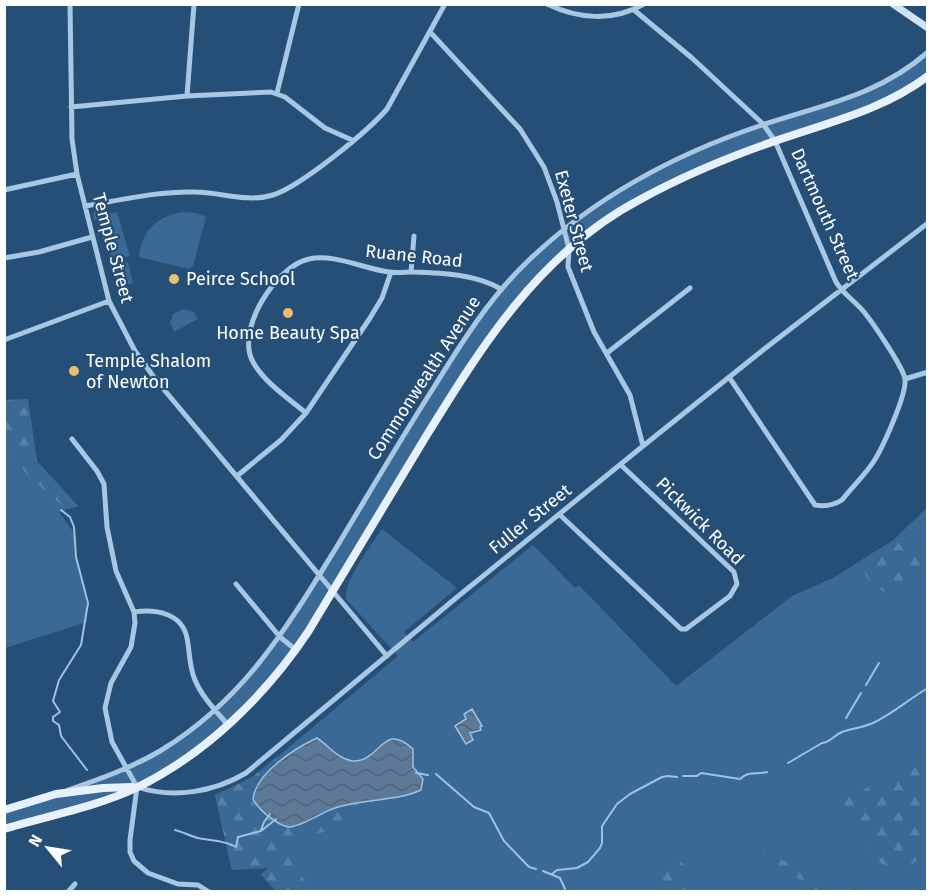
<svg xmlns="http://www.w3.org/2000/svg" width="932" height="896" font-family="'Fira Sans',sans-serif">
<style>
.green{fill:#3a6995}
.forest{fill:url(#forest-firs)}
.water{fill:url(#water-waves);stroke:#9dc2e3;stroke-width:1.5}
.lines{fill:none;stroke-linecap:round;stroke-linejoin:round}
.stream{stroke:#9dc2e3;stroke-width:2}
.minor{stroke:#a8c7e3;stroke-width:5}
.secondary{stroke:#d1e2f3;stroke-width:7}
.primary{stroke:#e7f1fc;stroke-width:8}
.poi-dot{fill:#ebbf6e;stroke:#264f78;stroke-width:2}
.labels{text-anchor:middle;stroke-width:4.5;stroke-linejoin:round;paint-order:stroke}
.street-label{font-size:18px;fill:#fff;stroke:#264f78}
.poi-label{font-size:18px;fill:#fff;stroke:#264f78;text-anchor:start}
</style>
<defs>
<pattern id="forest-firs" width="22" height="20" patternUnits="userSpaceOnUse" patternTransform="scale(1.5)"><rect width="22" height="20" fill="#3a6995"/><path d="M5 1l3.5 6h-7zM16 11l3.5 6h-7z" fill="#5880a5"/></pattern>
<pattern id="water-waves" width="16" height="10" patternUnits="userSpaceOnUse" patternTransform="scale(1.5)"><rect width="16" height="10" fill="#5c7a98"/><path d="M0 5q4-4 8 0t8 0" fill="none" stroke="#546372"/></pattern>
</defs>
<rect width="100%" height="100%" fill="#264f78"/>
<path class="green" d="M 927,52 L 927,76 L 893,99 L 672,183 L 588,233 L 509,310 L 277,674 L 213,737 L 137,787 L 5,829 L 5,809 L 56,794 L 142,761 L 197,725 L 272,650 L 467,334 L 528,261 L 613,193 L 726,138 L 879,85 Z
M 98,210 L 105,215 L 117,212 L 130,256 L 112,260 L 109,247 L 104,244 L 98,220 L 94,220 L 93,212 Z
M 183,212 L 196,213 L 206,217 L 193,266 L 189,269 L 139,257 C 141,232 158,215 183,212 Z
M 128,262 L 133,283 L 119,287 L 114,266 Z
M 183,309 L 194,312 L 198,319 L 174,332 L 170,323 L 173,314 Z
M 5,427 L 78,506 L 59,512 L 75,534 L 74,550 L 86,594 L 87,622 L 5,648 Z
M 927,508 L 927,891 L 275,891 L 261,874 L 269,868 L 232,870 L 215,795 L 238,785 L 257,774 L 398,656 L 346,599 C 343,582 372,544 382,529 L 457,588 L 404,632 L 413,642 L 533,545 L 575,588 L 579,585 L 676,686 L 792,596 L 833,578 L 892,541 Z"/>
<path class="forest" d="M 28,399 L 37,461 L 78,506 L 65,508 C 51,495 12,464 5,447 C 1,436 4,412 5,400 Z
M 926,533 L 927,567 L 890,594 C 876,590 859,575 863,559 L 892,541 C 905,549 913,535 926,533 Z
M 927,751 L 927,851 C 914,865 901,875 883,864 C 878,862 875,860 872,855 C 868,847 868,836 863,828 C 856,818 839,817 836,804 L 886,778 Z
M 278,756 L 278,762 C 268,775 255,782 253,799 C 264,811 274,823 291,827 L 332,809 L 358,803 L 361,811 L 359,818 C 350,825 336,829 324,832 C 309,836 281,835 292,860 C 297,872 307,882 314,891 L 275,891 L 261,874 L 269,868 L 232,870 L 215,795 L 251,778 Z
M 762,849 L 821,881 L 855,891 L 812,891 L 805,883 L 762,854 Z
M 679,861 C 690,867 693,880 695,891 L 659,891 C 662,880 667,865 679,861 Z"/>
<path class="water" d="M 472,709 L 482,726 L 480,727 L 481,730 L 470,733 L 473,740 L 466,744 L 455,726 L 466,719 L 464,714 Z
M 317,738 C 328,745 338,759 352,761 C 381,763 382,720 413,749 L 413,767 L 423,779 L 421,790 C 395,802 364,798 335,808 C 324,811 299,828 289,827 C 276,825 259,810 253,799 C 256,773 295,748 317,738 Z"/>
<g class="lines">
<path class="stream" d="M 61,510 L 70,517 L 74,527 L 76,557 L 88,603 L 81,645 L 59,680 L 53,701 L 60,712 L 53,717 L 53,721 L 59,725 L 61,736 L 87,770
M 866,685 L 879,663
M 846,718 L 861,693
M 788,763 L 822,743 C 831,742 834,735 842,732 C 852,728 862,728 873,723 C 892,714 909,699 928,688
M 416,773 L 428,775
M 436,774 L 474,807 L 489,813 L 504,841 L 529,867 L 536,869
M 683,776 L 697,776 L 701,773 L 740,779 C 749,770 757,775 767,772
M 175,830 C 183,832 190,836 198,838 C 211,841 224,840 236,847 L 238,837 L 261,831 L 276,819
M 261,830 L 264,822 L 270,814
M 543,871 L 560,878 L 565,889
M 552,874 L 557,870 L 577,868 L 588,862 L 600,848 L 602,843 L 602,826 L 617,804 L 630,794 L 662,777 L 668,776 L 677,777"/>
<path class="minor" d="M 70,4 L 72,139 L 77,174 L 109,301 L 135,351 L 156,380 L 387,656
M 547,4 C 578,19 613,22 644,4
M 634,10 L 692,58 L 763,124 L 775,141 L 836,282 C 843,294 855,301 864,312 C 873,323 903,367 905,379 C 907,394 883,447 874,461 C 865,475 852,487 842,500 C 834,505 825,507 815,505 L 729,377
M 430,32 L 520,129 L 544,167 L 557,202 L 569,249 L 568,267 L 594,332 L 630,395 L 643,446
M 277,93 L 299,4
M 187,96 L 194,4
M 71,107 L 187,96 L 271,92 L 285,97 L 325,128 L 352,140
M 4,190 L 77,174
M 85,206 C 121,200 158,191 195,192 C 220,192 248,203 273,195 C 301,186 367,132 387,109 L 445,4
M 4,258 L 39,252 L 92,237
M 411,272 L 414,236
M 4,340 L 109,301
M 607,353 L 690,288
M 905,379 L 928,372
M 306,413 C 288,398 264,382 253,362 C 235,330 276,266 309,259 C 332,253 365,269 389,272 C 397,273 405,272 412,272 C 442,273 475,274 501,289
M 72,439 L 97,471 L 104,484 L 107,527 L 116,571 L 134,612 L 135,623 L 131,647 L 111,683 L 105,708 L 112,742 L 137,787
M 237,476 L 281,440 L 306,413 L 370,318 L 382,298 L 391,272
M 560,515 L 681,629 L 686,629 L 730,596 L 737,584 L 734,572 L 621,465
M 236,584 L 280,637 L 296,650
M 134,612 C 156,609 182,613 187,638 C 190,652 189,667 195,680 C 202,697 216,711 228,725
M 137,787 C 173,799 214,792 246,773 L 456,598 L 643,446 L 763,350 L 928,223
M 137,787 L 130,840 L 130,852 L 134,861 L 148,873 L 178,884 L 198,885 L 209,892
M 68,790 C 100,779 131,768 160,751 C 244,700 286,629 336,548 C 368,495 400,440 434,387 C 462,342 490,297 529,260 C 595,197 675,154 762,125 C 822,105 878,96 928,52
M 68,892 L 75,884"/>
<path class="secondary" d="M 893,4 L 928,28"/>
<path class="primary" d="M 4,810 L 56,794 L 103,788 L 132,787
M 4,829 C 47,816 96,807 136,788 C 206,754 265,696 308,632 C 347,567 386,502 425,438 C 483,344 540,252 641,199 C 685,175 731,156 778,140 C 830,122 883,110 928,76"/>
</g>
<g class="poi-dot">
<circle cx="174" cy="279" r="6"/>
<circle cx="288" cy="313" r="6"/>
<circle cx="74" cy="371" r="6"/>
</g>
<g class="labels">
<g class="street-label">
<text transform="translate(825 214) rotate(66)" y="6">Dartmouth Street</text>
<text transform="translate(574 221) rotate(75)" y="6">Exeter Street</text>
<text transform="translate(113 248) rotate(75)" y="6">Temple Street</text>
<text transform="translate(414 256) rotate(6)" y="6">Ruane Road</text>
<text transform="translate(424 378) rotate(-57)" y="6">Commonwealth Avenue</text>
<text transform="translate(530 519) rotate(-39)" y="6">Fuller Street</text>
<text transform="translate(700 521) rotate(45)" y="6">Pickwick Road</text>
</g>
<g class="poi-label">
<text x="186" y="285">Peirce School</text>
<text x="288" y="339" text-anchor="middle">Home Beauty Spa</text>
<text x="86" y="367">Temple Shalom<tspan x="86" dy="21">of Newton</tspan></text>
</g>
</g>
<rect width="932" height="896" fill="none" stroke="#ffffff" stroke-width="12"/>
<g transform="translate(48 848) rotate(300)" stroke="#264f78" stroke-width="4.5" paint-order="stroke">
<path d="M0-4.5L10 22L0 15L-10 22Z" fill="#ffffff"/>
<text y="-9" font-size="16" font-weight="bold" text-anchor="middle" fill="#ffffff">N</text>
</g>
</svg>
